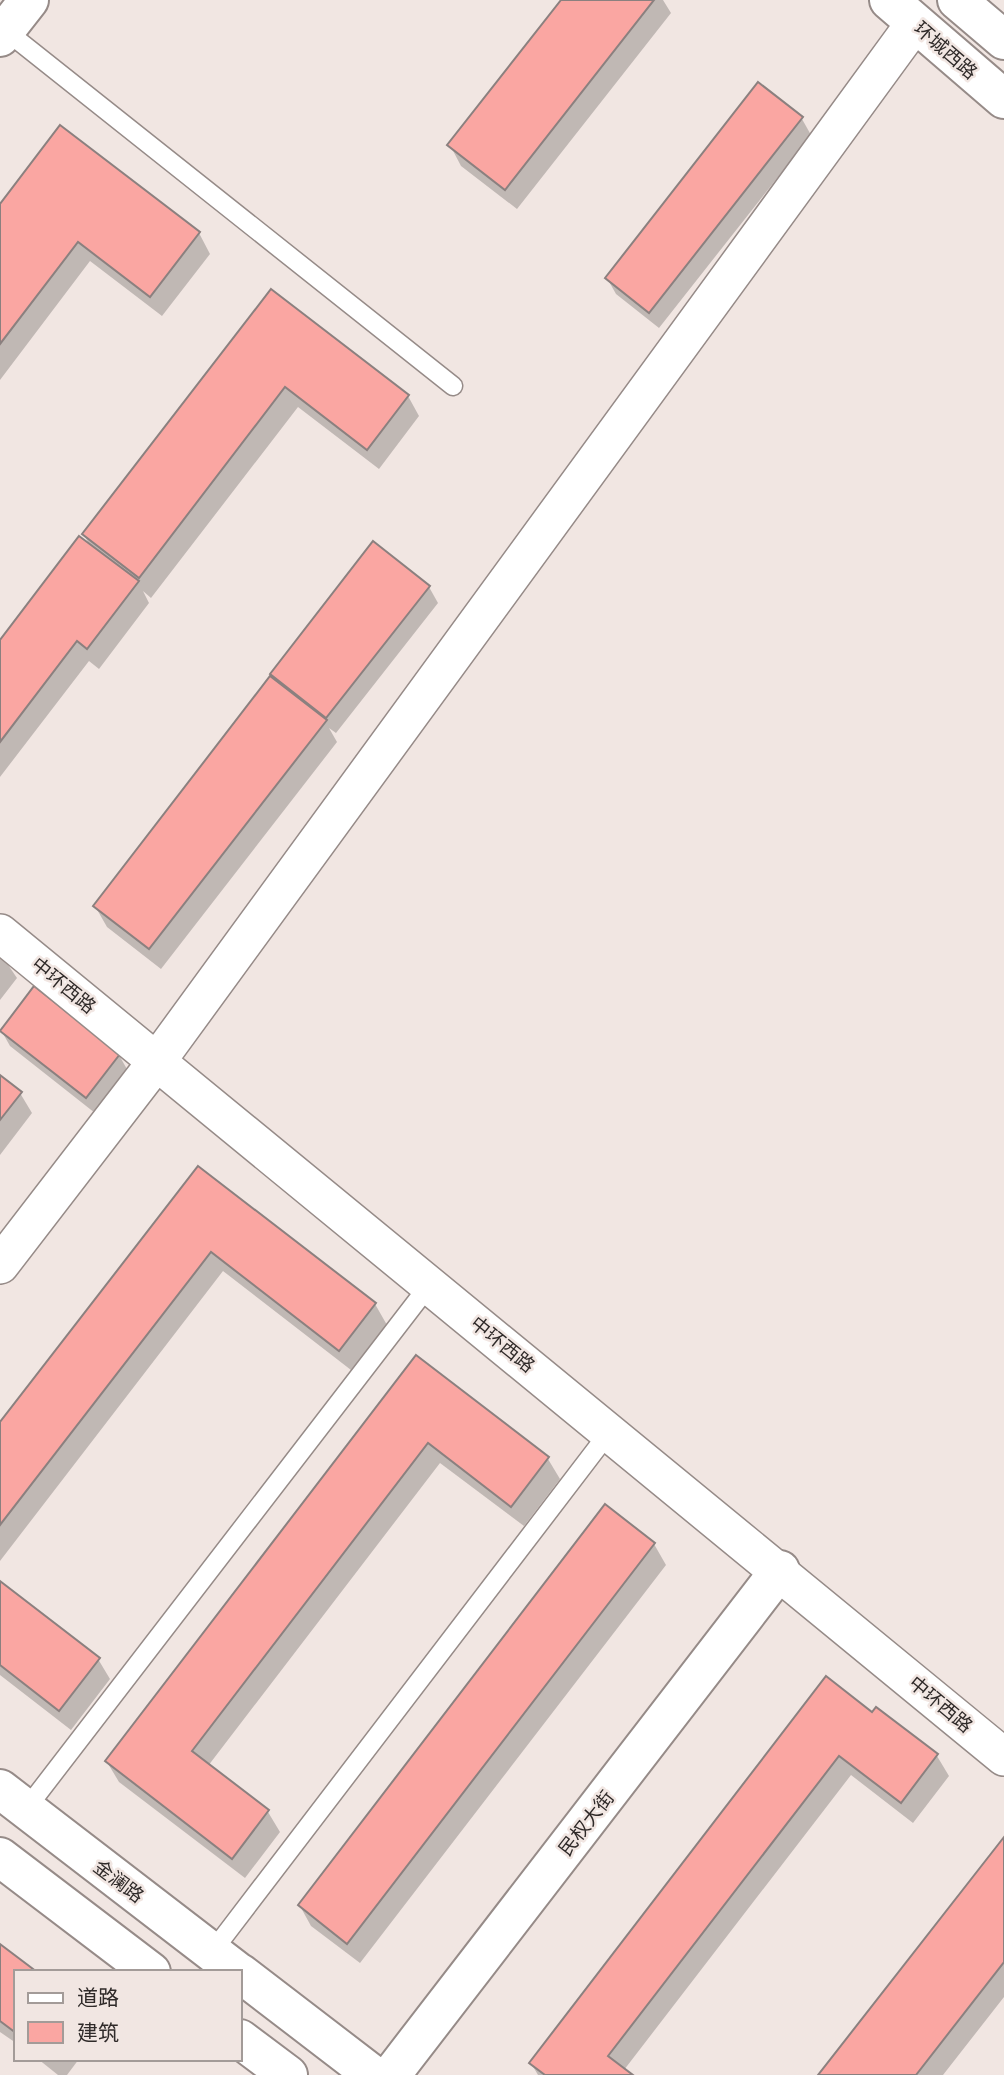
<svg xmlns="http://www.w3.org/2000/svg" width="1004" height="2075" font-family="'Times New Roman','Noto Sans SC',serif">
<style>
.shadow{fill:#0003}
.building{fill:#faa6a2;stroke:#8b807f;stroke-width:2}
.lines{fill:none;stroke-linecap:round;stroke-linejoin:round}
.lane-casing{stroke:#968b88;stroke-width:21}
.street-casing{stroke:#968b88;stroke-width:40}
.secondary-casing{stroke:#968b88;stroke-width:42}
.primary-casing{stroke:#968b88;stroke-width:42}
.lane{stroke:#fff;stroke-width:18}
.street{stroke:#fff;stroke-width:37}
.secondary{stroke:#fff;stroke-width:38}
.primary{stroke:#fff;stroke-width:38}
.labels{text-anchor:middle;stroke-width:5;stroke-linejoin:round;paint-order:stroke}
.street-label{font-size:19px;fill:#2f2a29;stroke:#f1e6e2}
</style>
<rect width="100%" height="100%" fill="#f1e6e2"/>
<path class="shadow" d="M 563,0 L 663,0 L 671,13 L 517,209 L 461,166 L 450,145 Z
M 802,119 L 811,135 L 659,328 L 616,294 L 607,278 Z
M 0,207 L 199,233 L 210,254 L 162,316 L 90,261 L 0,380 Z
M 271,291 L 408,396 L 419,416 L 379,469 L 298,407 L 151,598 L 143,591 L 149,603 L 99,669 L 89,661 L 0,777 L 0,643 L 91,547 L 84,535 Z
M 429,587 L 438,603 L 336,733 L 329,728 L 337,742 L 161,969 L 107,927 L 95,906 L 278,684 L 272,674 Z
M 0,953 L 17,978 L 0,1000 Z
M 34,989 L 119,1055 L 128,1071 L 95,1113 L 10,1046 L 1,1030 Z
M 0,1077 L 20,1093 L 32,1113 L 0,1155 Z
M 198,1168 L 375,1304 L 387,1325 L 351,1370 L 223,1271 L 0,1561 L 0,1425 Z
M 416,1358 L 548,1459 L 560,1479 L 524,1526 L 440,1463 L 208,1766 L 268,1812 L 280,1832 L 245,1878 L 119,1782 L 107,1762 Z
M 654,1544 L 666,1565 L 360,1963 L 311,1926 L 300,1906 Z
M 0,1583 L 98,1659 L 110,1679 L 71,1730 L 0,1675 Z
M 876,1709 L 937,1756 L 949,1776 L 913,1823 L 851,1775 L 624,2070 L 630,2075 L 538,2075 L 531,2063 Z
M 1004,1840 L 1004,1997 L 943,2075 L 820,2075 Z
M 0,1946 L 16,1972 L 16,2043 L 0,2032 Z
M 38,2059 L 79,2059 L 67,2075 L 58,2075 Z"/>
<path class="building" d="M 561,0 L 654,0 L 505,190 L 447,145 Z
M 758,82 L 803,117 L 649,313 L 605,278 Z
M 60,125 L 200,232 L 150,297 L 78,242 L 0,344 L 0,204 Z
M 271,289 L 409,395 L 367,450 L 285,387 L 139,578 L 82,534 Z
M 79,536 L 139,581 L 87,649 L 77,641 L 0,742 L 0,640 Z
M 373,541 L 430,586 L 326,718 L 270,674 Z
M 270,676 L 327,720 L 149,949 L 93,906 Z
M 34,986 L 120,1054 L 86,1098 L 0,1031 Z
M 0,1075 L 22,1092 L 0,1120 Z
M 198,1166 L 376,1303 L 339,1351 L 211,1252 L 0,1525 L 0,1422 Z
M 416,1355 L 549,1457 L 511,1507 L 428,1443 L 192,1751 L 269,1810 L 232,1859 L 105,1761 Z
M 605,1504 L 655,1543 L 347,1944 L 298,1905 Z
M 0,1581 L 100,1658 L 59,1711 L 0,1665 Z
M 826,1676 L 872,1712 L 876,1707 L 938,1754 L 901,1803 L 839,1756 L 608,2056 L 633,2075 L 545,2075 L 529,2063 Z
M 1004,1837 L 1004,1962 L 916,2075 L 818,2075 Z
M 0,1944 L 37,1972 L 16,1972 L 16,2033 L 0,2021 Z"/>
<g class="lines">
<g class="lane-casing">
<path id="lane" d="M 5,30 L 453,386
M 26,1809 L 430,1284
M 212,1952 L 610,1431"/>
</g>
<g class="street-casing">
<path id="street" d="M 0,933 L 1004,1757
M 0,1265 L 157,1061 L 915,23"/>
</g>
<g class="secondary-casing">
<path id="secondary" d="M 889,0 L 1004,99
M 957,0 L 1004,40
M 0,1789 L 238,1972
M 0,1857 L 151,1972
M 240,1973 L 373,2075
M 240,2039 L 288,2075
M 391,2075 L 780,1570"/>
</g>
<g class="primary-casing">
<path id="primary" d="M 0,37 L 29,0"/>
</g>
<use href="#lane" class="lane"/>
<use href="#street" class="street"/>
<use href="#secondary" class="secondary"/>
<use href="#primary" class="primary"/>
</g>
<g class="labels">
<g class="street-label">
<text transform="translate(946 50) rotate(41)" y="7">环城西路</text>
<text transform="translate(64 985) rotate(39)" y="7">中环西路</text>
<text transform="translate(503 1344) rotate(39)" y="7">中环西路</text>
<text transform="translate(941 1704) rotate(40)" y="7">中环西路</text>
<text transform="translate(586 1823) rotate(-52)" y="7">民权大街</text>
<text transform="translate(119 1881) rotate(37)" y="7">金澜路</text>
</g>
</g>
<rect x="14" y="1970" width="228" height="91" fill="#f1e6e2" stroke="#a39b98" stroke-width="2"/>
<rect x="28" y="1993" width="35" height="10" fill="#ffffff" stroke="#a39b98" stroke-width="2"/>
<text x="77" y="2005" font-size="21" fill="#2f2a29">道路</text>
<rect x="28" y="2022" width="35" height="21" fill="#faa6a2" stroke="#a39b98" stroke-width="2"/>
<text x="77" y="2040" font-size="21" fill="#2f2a29">建筑</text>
</svg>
